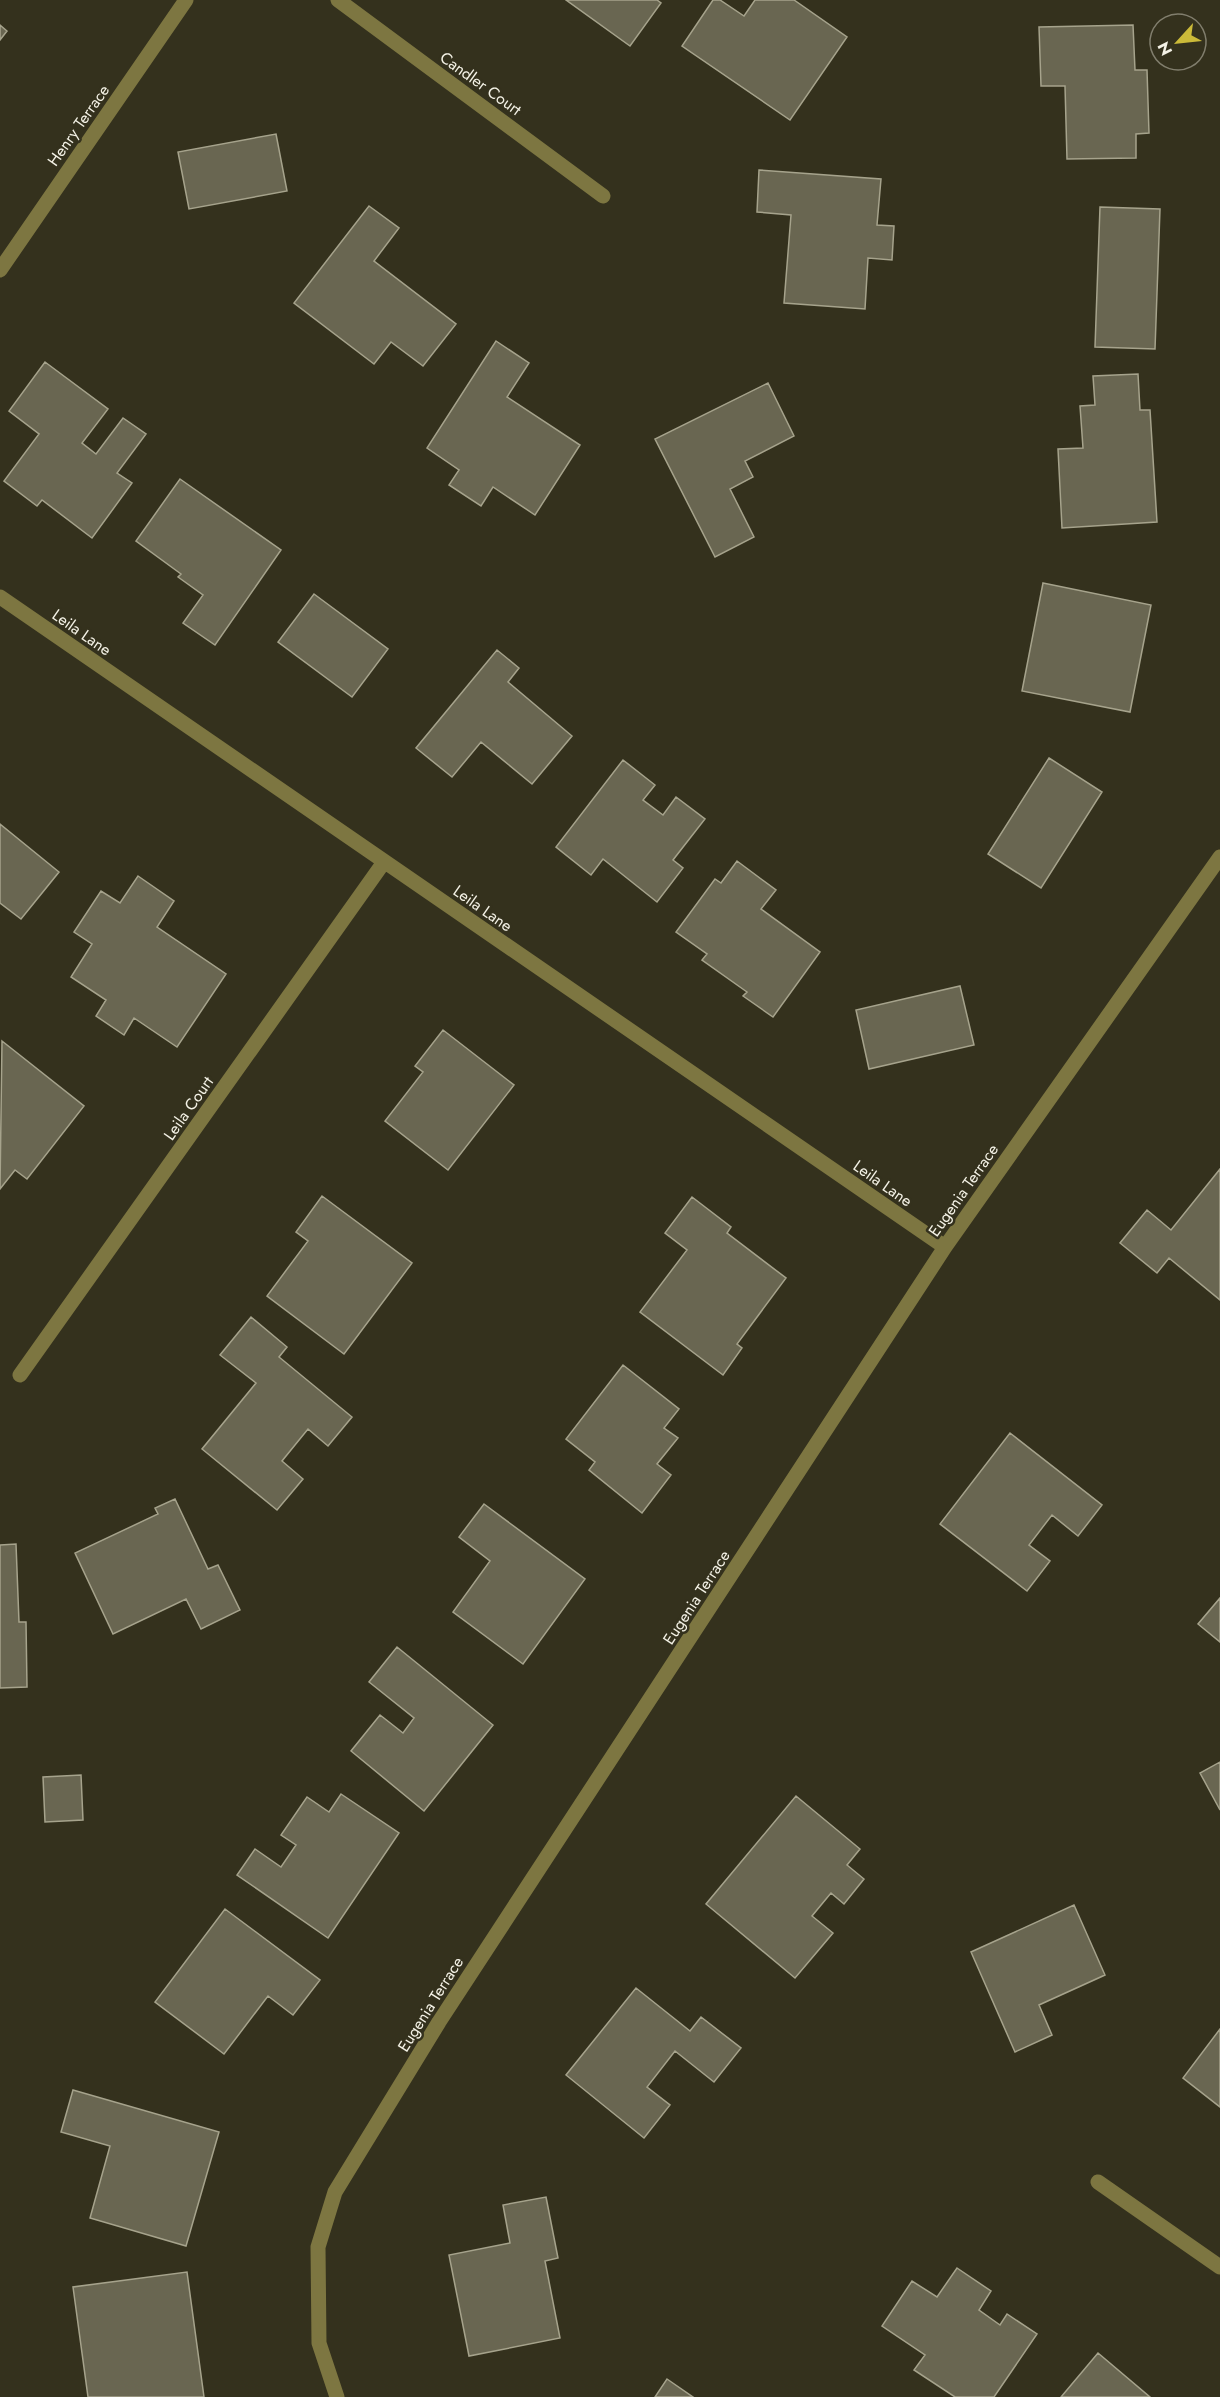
<svg xmlns="http://www.w3.org/2000/svg" width="1220" height="2397" font-family="Jost,sans-serif">
<style>
.building{fill:#696651;stroke:#a6a38c;stroke-width:1.5}
.lines{fill:none;stroke-linecap:round;stroke-linejoin:round}
.minor{stroke:#7d7641;stroke-width:15}
.labels{text-anchor:middle;stroke-width:5;stroke-linejoin:round;paint-order:stroke}
.street-label{font-size:16px;fill:#f4f2e6;stroke:#34311d}
</style>
<rect width="100%" height="100%" fill="#34311d"/>
<path class="building" d="M 566,0 L 657,0 L 661,3 L 630,46 Z
M 713,0 L 720,0 L 744,16 L 755,0 L 794,0 L 847,37 L 790,120 L 682,46 Z
M 0,25 L 7,31 L 0,40 Z
M 1133,25 L 1135,70 L 1147,70 L 1149,133 L 1136,134 L 1136,158 L 1067,159 L 1065,86 L 1041,86 L 1039,27 Z
M 276,134 L 287,191 L 189,209 L 178,152 Z
M 759,170 L 881,179 L 877,225 L 894,226 L 892,260 L 868,258 L 865,309 L 784,303 L 791,215 L 757,212 Z
M 369,206 L 399,228 L 374,261 L 456,324 L 423,366 L 391,342 L 374,364 L 294,303 Z
M 1100,207 L 1160,209 L 1155,349 L 1095,347 Z
M 496,341 L 529,363 L 507,397 L 580,445 L 535,515 L 493,487 L 481,506 L 449,485 L 459,470 L 427,448 Z
M 45,362 L 108,409 L 82,443 L 96,454 L 123,418 L 146,434 L 117,473 L 132,483 L 92,538 L 42,500 L 37,506 L 4,481 L 39,434 L 9,411 Z
M 1138,374 L 1140,410 L 1150,410 L 1157,522 L 1062,528 L 1058,449 L 1083,448 L 1080,406 L 1095,405 L 1093,376 Z
M 768,383 L 794,436 L 745,461 L 753,477 L 730,489 L 754,537 L 715,557 L 655,439 Z
M 180,479 L 281,550 L 215,645 L 183,623 L 203,595 L 178,577 L 181,574 L 136,541 Z
M 1043,583 L 1151,605 L 1130,712 L 1022,691 Z
M 314,594 L 388,649 L 352,697 L 278,642 Z
M 497,650 L 519,668 L 508,682 L 572,736 L 532,784 L 481,742 L 452,777 L 416,748 Z
M 1049,758 L 1102,792 L 1041,888 L 988,854 Z
M 623,760 L 655,785 L 643,800 L 663,815 L 676,797 L 705,819 L 673,860 L 683,868 L 657,902 L 603,859 L 591,875 L 556,847 Z
M 0,824 L 59,872 L 21,919 L 0,903 Z
M 737,861 L 776,890 L 761,909 L 820,952 L 773,1017 L 743,996 L 747,992 L 702,960 L 707,954 L 676,932 L 715,879 L 721,883 Z
M 138,876 L 174,901 L 157,927 L 226,974 L 177,1047 L 134,1018 L 124,1035 L 96,1016 L 106,1000 L 71,977 L 92,944 L 74,932 L 101,891 L 120,903 Z
M 960,986 L 974,1045 L 869,1069 L 856,1010 Z
M 443,1030 L 514,1085 L 448,1170 L 385,1121 L 423,1072 L 415,1066 Z
M 2,1041 L 84,1106 L 27,1179 L 15,1170 L 0,1189 Z
M 1220,1169 L 1220,1300 L 1169,1258 L 1157,1273 L 1120,1243 L 1147,1210 L 1171,1230 Z
M 322,1196 L 412,1263 L 344,1354 L 267,1296 L 308,1241 L 296,1232 Z
M 692,1197 L 731,1227 L 727,1233 L 786,1278 L 737,1344 L 742,1348 L 723,1375 L 640,1312 L 687,1250 L 665,1233 Z
M 251,1317 L 287,1347 L 279,1357 L 352,1417 L 328,1446 L 308,1429 L 282,1461 L 303,1479 L 277,1510 L 202,1449 L 256,1383 L 220,1355 Z
M 623,1365 L 679,1409 L 664,1428 L 678,1438 L 657,1464 L 671,1475 L 642,1513 L 589,1470 L 595,1462 L 566,1439 Z
M 1010,1433 L 1102,1505 L 1078,1536 L 1052,1515 L 1029,1545 L 1050,1561 L 1027,1591 L 940,1524 Z
M 175,1499 L 208,1569 L 218,1565 L 240,1610 L 201,1629 L 186,1599 L 113,1634 L 75,1553 L 158,1514 L 155,1508 Z
M 484,1504 L 585,1579 L 523,1664 L 453,1612 L 490,1561 L 459,1537 Z
M 16,1544 L 19,1622 L 26,1622 L 27,1687 L 0,1688 L 0,1545 Z
M 1220,1598 L 1220,1642 L 1198,1624 Z
M 397,1647 L 493,1725 L 424,1811 L 351,1751 L 380,1715 L 403,1733 L 414,1718 L 369,1682 Z
M 1220,1762 L 1220,1810 L 1200,1773 Z
M 81,1775 L 83,1820 L 45,1822 L 43,1777 Z
M 341,1794 L 399,1833 L 328,1938 L 237,1875 L 255,1849 L 281,1867 L 296,1845 L 281,1835 L 307,1797 L 329,1812 Z
M 796,1796 L 860,1849 L 847,1865 L 864,1879 L 844,1904 L 831,1893 L 812,1916 L 833,1933 L 795,1978 L 706,1904 Z
M 1074,1905 L 1105,1975 L 1039,2005 L 1052,2035 L 1015,2052 L 971,1952 Z
M 225,1909 L 320,1980 L 293,2015 L 268,1996 L 224,2054 L 155,2002 Z
M 636,1988 L 690,2031 L 701,2017 L 741,2048 L 714,2082 L 675,2051 L 647,2087 L 670,2105 L 644,2138 L 566,2075 Z
M 1220,2029 L 1220,2107 L 1183,2078 Z
M 73,2090 L 219,2132 L 186,2246 L 90,2218 L 110,2146 L 61,2132 Z
M 546,2197 L 558,2258 L 545,2261 L 560,2338 L 469,2356 L 449,2255 L 510,2243 L 503,2205 Z
M 957,2268 L 991,2291 L 979,2310 L 1000,2325 L 1007,2314 L 1037,2334 L 994,2397 L 955,2397 L 914,2370 L 925,2355 L 882,2326 L 912,2281 L 937,2297 Z
M 187,2272 L 204,2397 L 88,2397 L 73,2287 Z
M 1098,2353 L 1150,2397 L 1061,2397 Z
M 667,2379 L 693,2397 L 655,2397 Z"/>
<g class="lines">
<path class="minor" d="M 338,0 L 603,196
M 0,270 L 186,0
M 0,597 L 945,1247
M 20,1375 L 384,862
M 1098,2182 L 1220,2267
M 337,2397 L 319,2343 L 318,2247 L 335,2192 L 439,2022 L 945,1247 L 1220,857"/>
</g>
<g class="labels">
<g class="street-label">
<text transform="translate(481 83) rotate(36)" y="6">Candler Court</text>
<text transform="translate(78 125) rotate(-55)" y="6">Henry Terrace</text>
<text transform="translate(82 632) rotate(35)" y="6">Leila Lane</text>
<text transform="translate(483 908) rotate(35)" y="6">Leila Lane</text>
<text transform="translate(188 1108) rotate(-55)" y="6">Leila Court</text>
<text transform="translate(883 1183) rotate(35)" y="6">Leila Lane</text>
<text transform="translate(963 1190) rotate(-55)" y="6">Eugenia Terrace</text>
<text transform="translate(696 1597) rotate(-57)" y="6">Eugenia Terrace</text>
<text transform="translate(430 2004) rotate(-58)" y="6">Eugenia Terrace</text>
</g>
</g>
<g transform="translate(1178 42) rotate(243)"><circle r="28" fill="#34311d" stroke="#817e6d" stroke-width="1.5"/>
<path d="M0-4.5L10 22L0 15L-10 22Z" fill="#cbba39"/>
<text y="-9" font-size="16" font-weight="bold" text-anchor="middle" fill="#f4f2e6">N</text>
</g>
</svg>
